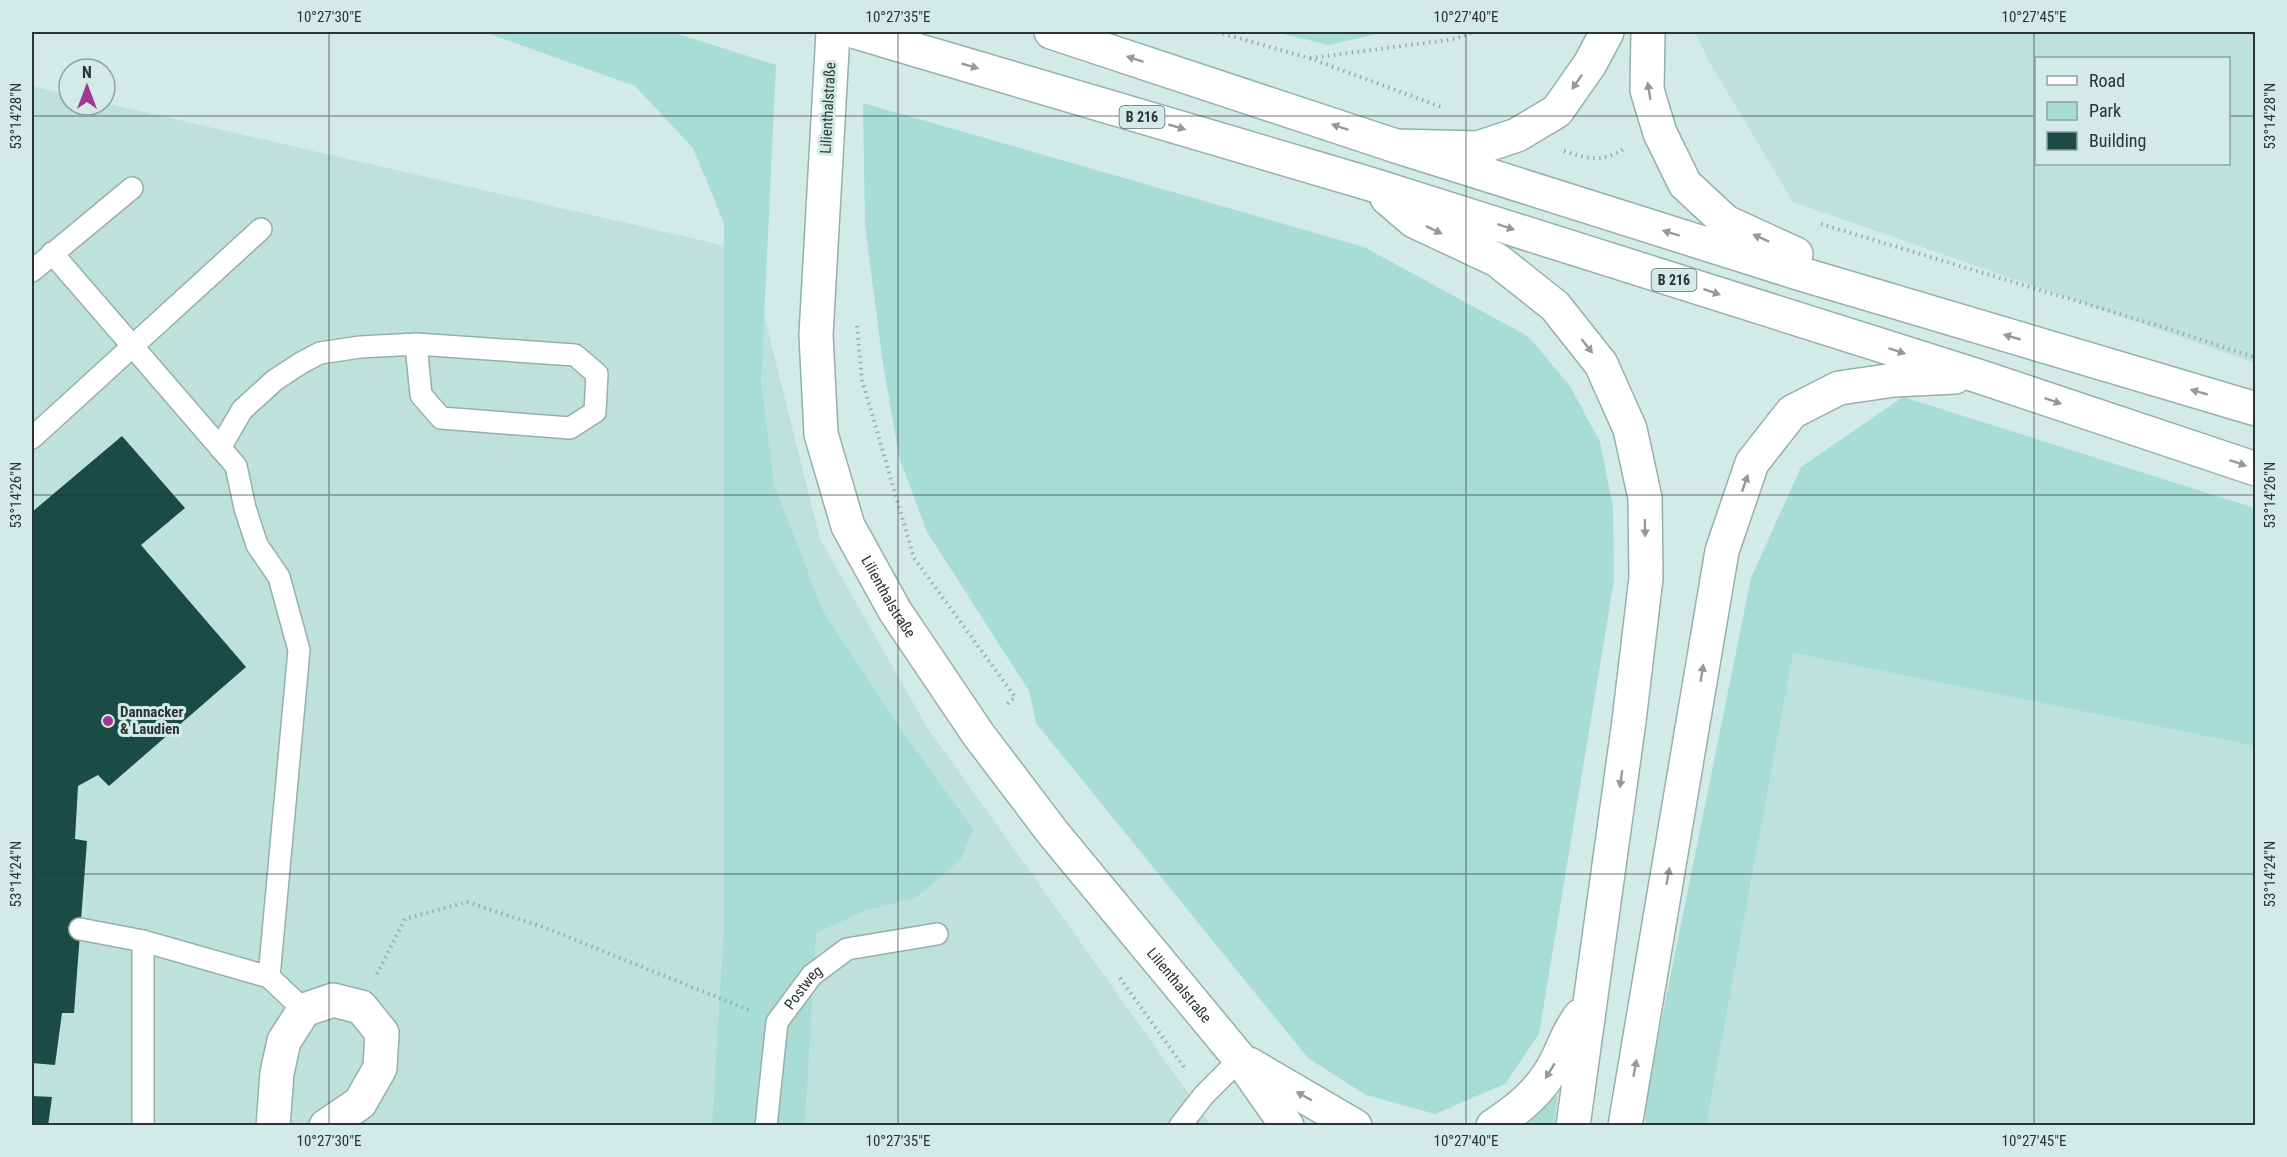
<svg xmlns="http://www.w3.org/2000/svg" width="2287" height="1157" font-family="'Roboto Condensed',sans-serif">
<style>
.built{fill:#bee1db;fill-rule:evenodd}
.green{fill:#a7ddd5}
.building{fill:#1b4b45}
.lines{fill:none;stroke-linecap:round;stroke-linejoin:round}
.lane-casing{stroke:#97afab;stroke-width:24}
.street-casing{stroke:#97afab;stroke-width:36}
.primary-casing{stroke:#97afab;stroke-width:36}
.highway-casing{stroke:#97afab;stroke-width:36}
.path{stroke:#98aca9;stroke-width:4;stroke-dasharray:1.5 4.5;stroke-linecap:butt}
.lane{stroke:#fff;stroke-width:21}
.street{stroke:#fff;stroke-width:33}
.primary{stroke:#fff;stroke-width:33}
.highway{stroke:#fff;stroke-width:33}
.highway-bridge-casing{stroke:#97afab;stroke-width:36;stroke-linecap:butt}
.highway-bridge{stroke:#fff;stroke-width:33}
.oneway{fill:#949a98}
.ticks{fill:none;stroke:#2a3432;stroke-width:1.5;stroke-opacity:0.45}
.poi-dot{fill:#a33593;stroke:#d2ebe7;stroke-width:2}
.labels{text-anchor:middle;stroke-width:6;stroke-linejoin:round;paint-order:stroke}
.shield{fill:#d2ebe7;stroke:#5c6b68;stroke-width:1.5}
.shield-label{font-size:14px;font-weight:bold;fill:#2a3432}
.street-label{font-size:15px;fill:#2a3432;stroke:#d2ebe7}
.poi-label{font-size:15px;font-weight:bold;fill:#2a3432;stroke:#d2ebe7;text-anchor:start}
.neatline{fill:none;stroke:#2a3432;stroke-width:2}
.ticks-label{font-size:15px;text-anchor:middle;fill:#2a3432}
</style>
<rect width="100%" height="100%" fill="#d2ebe7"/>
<path class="built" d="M 1695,32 L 2255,32 L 2255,363 L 1793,202 L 1707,58 ZM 2036,58 L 2228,58 L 2228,164 L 2036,164 Z
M 32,86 L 69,95 L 69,105 L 105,105 L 105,103 L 748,251 L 820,539 L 927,727 L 1211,1125 L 32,1125 Z
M 1793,653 L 2255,746 L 2255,1125 L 1698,1126 Z"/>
<path class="green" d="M 484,32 L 672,32 L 776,65 L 761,384 L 774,485 L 823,611 L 900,728 L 973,829 L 961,859 L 917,897 L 864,911 L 816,933 L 805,1125 L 712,1125 L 724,928 L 724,223 L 693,148 L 635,86 Z
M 1275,32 L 1385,32 L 1329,45 Z
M 863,103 L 1364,247 L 1529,337 L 1570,386 L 1600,442 L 1613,507 L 1614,580 L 1539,1034 L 1505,1084 L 1435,1114 L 1366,1095 L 1308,1058 L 1036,723 L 1029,691 L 927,532 L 899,457 L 882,357 L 865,225 Z
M 1903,397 L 2255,508 L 2255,746 L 1793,653 L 1706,1125 L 1646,1125 L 1644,1107 L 1751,578 L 1801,467 Z
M 1558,1094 L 1554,1125 L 1518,1125 Z"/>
<path class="building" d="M 122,436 L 185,508 L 141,545 L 246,667 L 109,786 L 98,775 L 78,786 L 75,839 L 87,841 L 74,1013 L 62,1013 L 55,1065 L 32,1063 L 32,512 Z
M 32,1096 L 52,1097 L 48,1126 L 32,1126 Z"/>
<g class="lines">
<g class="lane-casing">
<g id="lane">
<path d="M 52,253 L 236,466 L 245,508 L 257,545 L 279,577 L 299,650 L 269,977"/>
<path d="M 32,271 L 132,188"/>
<path d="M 32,438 L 261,229"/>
<path d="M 220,448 L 242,410 L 275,380 L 301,363 L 320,353 L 360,347 L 416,344 L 575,355 L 597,374 L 595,412 L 570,428 L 441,418 L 421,395 L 416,344"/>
<path d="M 80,929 L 143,941 L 269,977 L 304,1010"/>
<path d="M 143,1126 L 143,941"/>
<path id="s1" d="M 766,1126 L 777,1022 L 812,975 L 847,949 L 937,934"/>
<path d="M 1180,1126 L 1204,1095 L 1240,1059"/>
</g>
</g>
<g class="street-casing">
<g id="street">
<path id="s2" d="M 833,32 L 816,335 L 821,434 L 848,526 L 895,611 L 978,734 L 1053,833 L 1240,1059 L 1287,1126"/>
<path d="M 1249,1064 L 1355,1126"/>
<path d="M 273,1126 L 277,1073 L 284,1041 L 304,1010 L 333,1000 L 361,1007 L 382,1033 L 380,1068 L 360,1103 L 326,1126"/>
</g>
</g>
<g class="primary-casing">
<path id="primary" d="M 1051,32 L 1396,146 L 1478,148 L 1517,135 L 1557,111 L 1590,64 L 1607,32"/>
</g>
<g class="highway-casing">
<path id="highway" d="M 1648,32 L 1647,90 L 1660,133 L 1685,184 L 1726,222 L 1796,254
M 913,49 L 1370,184 L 1978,376 L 2256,469
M 1396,146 L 1798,273 L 2256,409
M 1387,198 L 1414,221 L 1497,260 L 1555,306 L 1601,364 L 1630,429 L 1645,498 L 1646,578 L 1629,721 L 1573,1126
M 1493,1126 C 1519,1109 1542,1090 1556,1062 C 1564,1046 1569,1030 1580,1016
M 1625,1126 L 1722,551 L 1752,463 L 1792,412 L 1839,388 L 1894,380 L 1955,377"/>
</g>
<path class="path" d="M 1217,32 L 1309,58 L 1441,107
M 1310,58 L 1455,39 L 1474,32
M 1564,151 C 1589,159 1602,163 1625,148
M 1821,224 L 2169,329 L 2256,358
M 857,326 L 862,380 L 914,558 L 1015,697 L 1005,706
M 377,974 L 405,919 L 467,902 L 546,928 L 749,1010
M 1120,978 L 1186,1070"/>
<use href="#lane" class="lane"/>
<use href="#street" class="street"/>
<use href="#primary" class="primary"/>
<use href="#highway" class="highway"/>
<g class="highway-bridge-casing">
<path id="highway-bridge" d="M 856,32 L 913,49"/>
</g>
<use href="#highway-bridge" class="highway-bridge"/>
</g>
<defs><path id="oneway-solid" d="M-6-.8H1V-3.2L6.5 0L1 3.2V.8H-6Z" transform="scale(1.5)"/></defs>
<g class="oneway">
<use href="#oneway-solid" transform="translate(1135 59) rotate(-162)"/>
<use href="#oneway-solid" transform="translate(970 66) rotate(16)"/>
<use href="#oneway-solid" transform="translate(1577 82) rotate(125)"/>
<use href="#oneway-solid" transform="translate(1649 91) rotate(-99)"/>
<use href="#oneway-solid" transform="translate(1177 127) rotate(16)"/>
<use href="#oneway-solid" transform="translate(1340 127) rotate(-162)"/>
<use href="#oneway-solid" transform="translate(1506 227) rotate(18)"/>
<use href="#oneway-solid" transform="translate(1434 230) rotate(26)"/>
<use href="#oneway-solid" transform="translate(1671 233) rotate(-163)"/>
<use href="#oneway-solid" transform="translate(1761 238) rotate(-156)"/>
<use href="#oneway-solid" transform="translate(1712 292) rotate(18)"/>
<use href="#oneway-solid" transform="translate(2012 337) rotate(-164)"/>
<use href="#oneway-solid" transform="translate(1587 346) rotate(52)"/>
<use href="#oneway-solid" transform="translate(1897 351) rotate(18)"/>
<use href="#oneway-solid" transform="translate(2199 392) rotate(-164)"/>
<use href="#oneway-solid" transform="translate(2053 401) rotate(19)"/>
<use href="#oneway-solid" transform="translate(2238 463) rotate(19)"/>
<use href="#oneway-solid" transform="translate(1745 483) rotate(-71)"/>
<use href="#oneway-solid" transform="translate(1645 528) rotate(89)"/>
<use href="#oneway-solid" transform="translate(1702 673) rotate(-81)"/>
<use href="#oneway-solid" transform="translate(1621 779) rotate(98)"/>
<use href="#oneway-solid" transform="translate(1668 876) rotate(-80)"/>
<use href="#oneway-solid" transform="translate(1635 1068) rotate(-80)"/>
<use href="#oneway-solid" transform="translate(1550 1071) rotate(122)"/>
<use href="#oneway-solid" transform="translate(1304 1096) rotate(-150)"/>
</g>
<path class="ticks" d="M 329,32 L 329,1126M 898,32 L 898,1126M 1466,32 L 1466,1126M 2034,32 L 2034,1126M 32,116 L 2036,116M 2228,116 L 2256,116M 32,495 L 2256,495M 32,874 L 2256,874"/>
<circle class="poi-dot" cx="108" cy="721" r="6"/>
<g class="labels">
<g class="shield">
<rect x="1119.5" y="106" width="45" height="22" rx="4.5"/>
<rect x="1651.5" y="269" width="45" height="22" rx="4.5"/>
</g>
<g class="shield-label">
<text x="1142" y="122">B 216</text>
<text x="1674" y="285">B 216</text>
</g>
<g class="street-label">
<text transform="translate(828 108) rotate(-87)" y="5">Lilienthalstraße</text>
<text dy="5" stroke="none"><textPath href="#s2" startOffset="580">Lilienthalstraße</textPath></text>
<text dy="5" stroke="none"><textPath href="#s2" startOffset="1066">Lilienthalstraße</textPath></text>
<text dy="5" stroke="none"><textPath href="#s1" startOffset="148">Postweg</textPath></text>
</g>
<g class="poi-label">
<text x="120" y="717">Dannacker<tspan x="120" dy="17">&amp; Laudien</tspan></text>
</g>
</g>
<rect width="2287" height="1157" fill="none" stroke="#d2ebe7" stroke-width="66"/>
<rect x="2035" y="57" width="195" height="108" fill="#d2ebe7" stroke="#8fa29f" stroke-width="1.5"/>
<rect x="2047" y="76" width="30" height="9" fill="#ffffff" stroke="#8fa29f" stroke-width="1.5"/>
<text x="2089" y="87" font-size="18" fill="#2a3432">Road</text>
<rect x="2047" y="102" width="30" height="18" fill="#a7ddd5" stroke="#8fa29f" stroke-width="1.5"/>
<text x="2089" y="117" font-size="18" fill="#2a3432">Park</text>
<rect x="2047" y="132" width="30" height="18" fill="#1b4b45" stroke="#8fa29f" stroke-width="1.5"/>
<text x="2089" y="147" font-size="18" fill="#2a3432">Building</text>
<g transform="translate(87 87)"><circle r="28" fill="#d2ebe7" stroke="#8fa29f" stroke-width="1.5"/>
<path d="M0-4.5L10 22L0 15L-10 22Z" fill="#a33593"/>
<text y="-9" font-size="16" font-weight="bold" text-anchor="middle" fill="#2a3432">N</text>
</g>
<rect x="33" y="33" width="2221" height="1091" class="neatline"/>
<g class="ticks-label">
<text x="329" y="22">10°27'30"E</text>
<text x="898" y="22">10°27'35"E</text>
<text x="1466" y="22">10°27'40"E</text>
<text x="2034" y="22">10°27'45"E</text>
<text transform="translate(16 116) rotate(-90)" y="5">53°14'28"N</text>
<text transform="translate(2270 116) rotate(-90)" y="5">53°14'28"N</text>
<text transform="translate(16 495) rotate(-90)" y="5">53°14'26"N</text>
<text transform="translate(2270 495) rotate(-90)" y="5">53°14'26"N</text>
<text transform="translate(16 874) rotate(-90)" y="5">53°14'24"N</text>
<text transform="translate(2270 874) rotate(-90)" y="5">53°14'24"N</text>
<text x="329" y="1146">10°27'30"E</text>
<text x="898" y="1146">10°27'35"E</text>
<text x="1466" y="1146">10°27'40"E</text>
<text x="2034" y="1146">10°27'45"E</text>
</g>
</svg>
